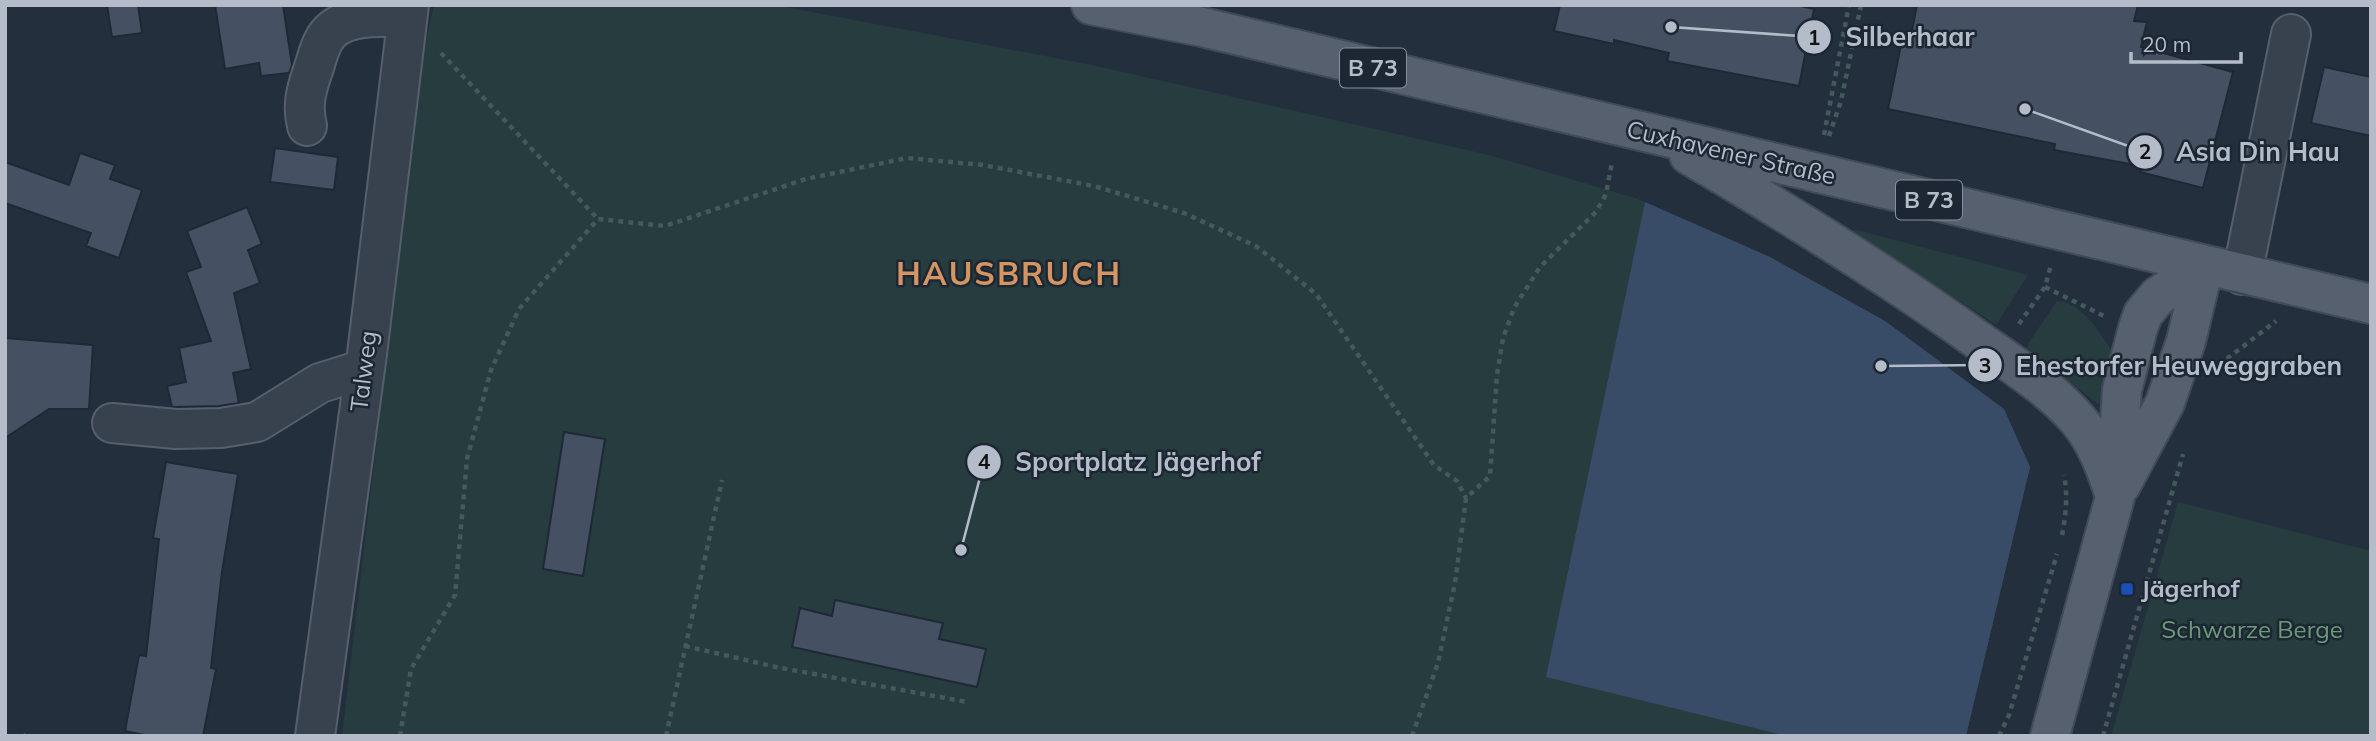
<svg xmlns="http://www.w3.org/2000/svg" width="2376" height="741" font-family="Mulish,sans-serif">
<style>
.green{fill:#263c3f}
.water{fill:#394c67}
.building{fill:#455162;stroke:#1f2835;stroke-width:2}
.lines{fill:none;stroke-linecap:round;stroke-linejoin:round}
.minor-casing{stroke:#565f6c;stroke-width:42}
.major-casing{stroke:#414a57;stroke-width:42}
.path{stroke:#44595c;stroke-width:4.5;stroke-dasharray:5 5;stroke-linecap:butt}
.minor{stroke:#38414e;stroke-width:38}
.major{stroke:#56606e;stroke-width:38}
.transit-dot{fill:#1a4fb4;stroke:#1d2633;stroke-width:2.5}
.labels{text-anchor:middle;stroke-width:5;stroke-linejoin:round;paint-order:stroke}
.shield{fill:#1d2633;stroke:#878f9c;stroke-width:2}
.shield-label{font-size:23px;font-weight:bold;fill:#b4bcc9}
.street-label{font-size:24px;fill:#b4bcc9;stroke:#1d2633}
.poi-label{font-size:24px;font-weight:bold;fill:#b4bcc9;stroke:#1d2633;text-anchor:start}
.park-label{font-size:24px;fill:#6b9a76;stroke:#1d2633}
.district-label{font-size:32px;font-weight:bold;letter-spacing:2px;fill:#d59563;stroke:#1d2633}
.leader{fill:none;stroke:#b4bcc9;stroke-width:2.5}
.callout-dot{fill:#b4bcc9;stroke:#1d2633;stroke-width:2.5}
.mark-label{font-size:21px;text-anchor:middle;font-weight:bold;fill:#111}
.callout-label{font-size:26px;text-anchor:middle;font-weight:bold;fill:#b4bcc9;stroke:#1d2633;stroke-width:5;stroke-linejoin:round;paint-order:stroke}
</style>
<rect width="100%" height="100%" fill="#242f3e"/>
<path class="green" d="M 434,5 L 775,5 L 1092,65 L 1489,155 L 1635,198 L 1770,257 L 1885,321 L 2004,409 L 2030,467 L 1966,736 L 342,736 L 421,64 Z
M 1855,229 L 1857,230 L 2028,275 L 1996,325 L 1945,291 L 1853,235 Z
M 2057,301 C 2084,303 2099,333 2113,352 L 2101,404 L 2098,404 L 2028,349 L 2028,344 Z
M 2178,502 L 2371,551 L 2371,736 L 2111,736 Z"/>
<path class="water" d="M 1645,202 L 1770,257 L 1885,321 L 2004,409 L 2030,467 L 1966,736 L 1787,736 L 1546,677 Z"/>
<path class="building" d="M 107,5 L 138,5 L 142,33 L 112,37 Z
M 215,5 L 283,5 L 292,65 L 289,73 L 261,76 L 259,63 L 225,69 Z
M 1560,5 L 1796,5 L 1814,9 L 1799,86 L 1667,61 L 1669,53 L 1614,40 L 1614,44 L 1554,31 Z
M 1917,5 L 2138,5 L 2134,21 L 2147,22 L 2141,47 L 2233,72 L 2203,188 L 2140,172 L 2141,166 L 2054,150 L 2055,144 L 1888,109 L 1901,45 L 1909,46 Z
M 2324,67 L 2371,77 L 2371,136 L 2311,123 Z
M 275,148 L 338,157 L 334,190 L 270,182 Z
M 80,153 L 115,165 L 110,179 L 142,190 L 119,258 L 86,246 L 91,233 L 5,203 L 5,162 L 69,185 Z
M 247,207 L 262,244 L 248,250 L 260,283 L 234,293 L 251,369 L 233,373 L 239,403 L 219,406 L 172,407 L 167,386 L 186,382 L 179,348 L 211,341 L 186,272 L 201,267 L 187,231 Z
M 5,338 L 93,345 L 89,409 L 49,409 L 5,438 Z
M 564,432 L 605,439 L 583,576 L 543,569 Z
M 166,462 L 238,474 L 222,572 L 211,668 L 216,669 L 203,736 L 149,736 L 125,731 L 139,655 L 146,656 L 159,539 L 153,538 Z
M 835,600 L 943,623 L 939,639 L 986,649 L 977,687 L 792,647 L 800,608 L 832,616 Z"/>
<g class="lines">
<g class="minor-casing">
<path id="minor" d="M 307,126 C 302,106 306,91 312,73 C 316,63 318,51 323,42 C 336,13 380,17 407,17
M 2242,275 L 2291,34
M 112,423 L 176,429 L 221,428 L 257,422 L 320,383 L 365,369
M 315,736 L 367,354 L 409,5"/>
</g>
<g class="major-casing">
<path id="major" d="M 1091,5 L 1202,27 L 2371,304
M 1689,155 C 1787,213 1883,272 1975,338 C 2010,363 2051,388 2079,421 C 2097,443 2107,470 2115,497
M 2121,485 L 2165,403 L 2186,341 L 2204,266
M 2050,736 L 2115,497 L 2122,390 L 2138,328 L 2143,314 L 2158,296 L 2204,266"/>
</g>
<path class="path" d="M 441,53 L 598,219
M 1824,135 L 1849,5
M 1829,136 L 1841,101 L 1861,5
M 2045,287 L 2104,316
M 2019,324 L 2045,287 L 2051,265
M 2219,365 L 2276,321
M 2062,535 C 2066,515 2068,495 2064,475
M 685,646 L 776,667 L 967,702
M 25,736 L 26,734
M 400,736 L 411,669 L 455,595 L 467,459 L 491,370 L 519,309 L 598,219 L 665,226 L 806,179 L 907,158 L 983,165 L 1094,186 L 1184,213 L 1256,246 L 1316,294 L 1434,465 L 1457,481 L 1466,498
M 666,736 L 722,480
M 1412,736 L 1438,663 L 1455,583 L 1466,498 L 1490,476 L 1497,375 L 1503,338 L 1514,308 L 1540,267 L 1596,212 L 1606,194 L 1612,162
M 1999,736 L 2009,715 L 2057,554
M 2103,736 L 2183,454"/>
<use href="#minor" class="minor"/>
<use href="#major" class="major"/>
</g>
<rect class="transit-dot" x="2120" y="582" width="14" height="14" rx="3.5"/>
<g class="labels">
<g class="shield">
<rect x="1340" y="48.5" width="66" height="39" rx="5"/>
<rect x="1896" y="180.5" width="66" height="39" rx="5"/>
</g>
<g class="shield-label">
<text x="1373" y="76">B 73</text>
<text x="1929" y="208">B 73</text>
</g>
<g class="street-label">
<text transform="translate(1731 153) rotate(13)" y="8">Cuxhavener Straße</text>
<text transform="translate(364 371) rotate(-83)" y="8">Talweg</text>
</g>
<g class="poi-label">
<text x="2141" y="597">Jägerhof</text>
</g>
<g class="park-label">
<text x="2252" y="638">Schwarze Berge</text>
</g>
<g class="district-label">
<text x="1009" y="285">HAUSBRUCH</text>
</g>
</g>
<path class="leader" d="M1671 27L1814 37M2025 109L2145 152M1881 366L1985 365M961 550L984 462"/>
<g class="callout-dot">
<circle cx="1671" cy="27" r="7"/>
<circle cx="2025" cy="109" r="7"/>
<circle cx="1881" cy="366" r="7"/>
<circle cx="961" cy="550" r="7"/>
<circle cx="1814" cy="37" r="18"/>
<circle cx="2145" cy="152" r="18"/>
<circle cx="1985" cy="365" r="18"/>
<circle cx="984" cy="462" r="18"/>
</g>
<g class="mark-label">
<text x="1814" y="45">1</text>
<text x="2145" y="159">2</text>
<text x="1985" y="373">3</text>
<text x="984" y="469">4</text>
</g>
<g class="callout-label">
<text x="1910" y="46">Silberhaar</text>
<text x="2258" y="161">Asia Din Hau</text>
<text x="2179" y="375">Ehestorfer Heuweggraben</text>
<text x="1138" y="471">Sportplatz Jägerhof</text>
</g>
<rect width="2376" height="741" fill="none" stroke="#b4bcc9" stroke-width="14"/>
<path d="M2131 52v10h110v-10" fill="none" stroke="#b4bcc9" stroke-width="3.5"/>
<text x="2142" y="52" font-size="21" fill="#b4bcc9" stroke="#1d2633" stroke-width="5" paint-order="stroke">20 m</text>
</svg>
